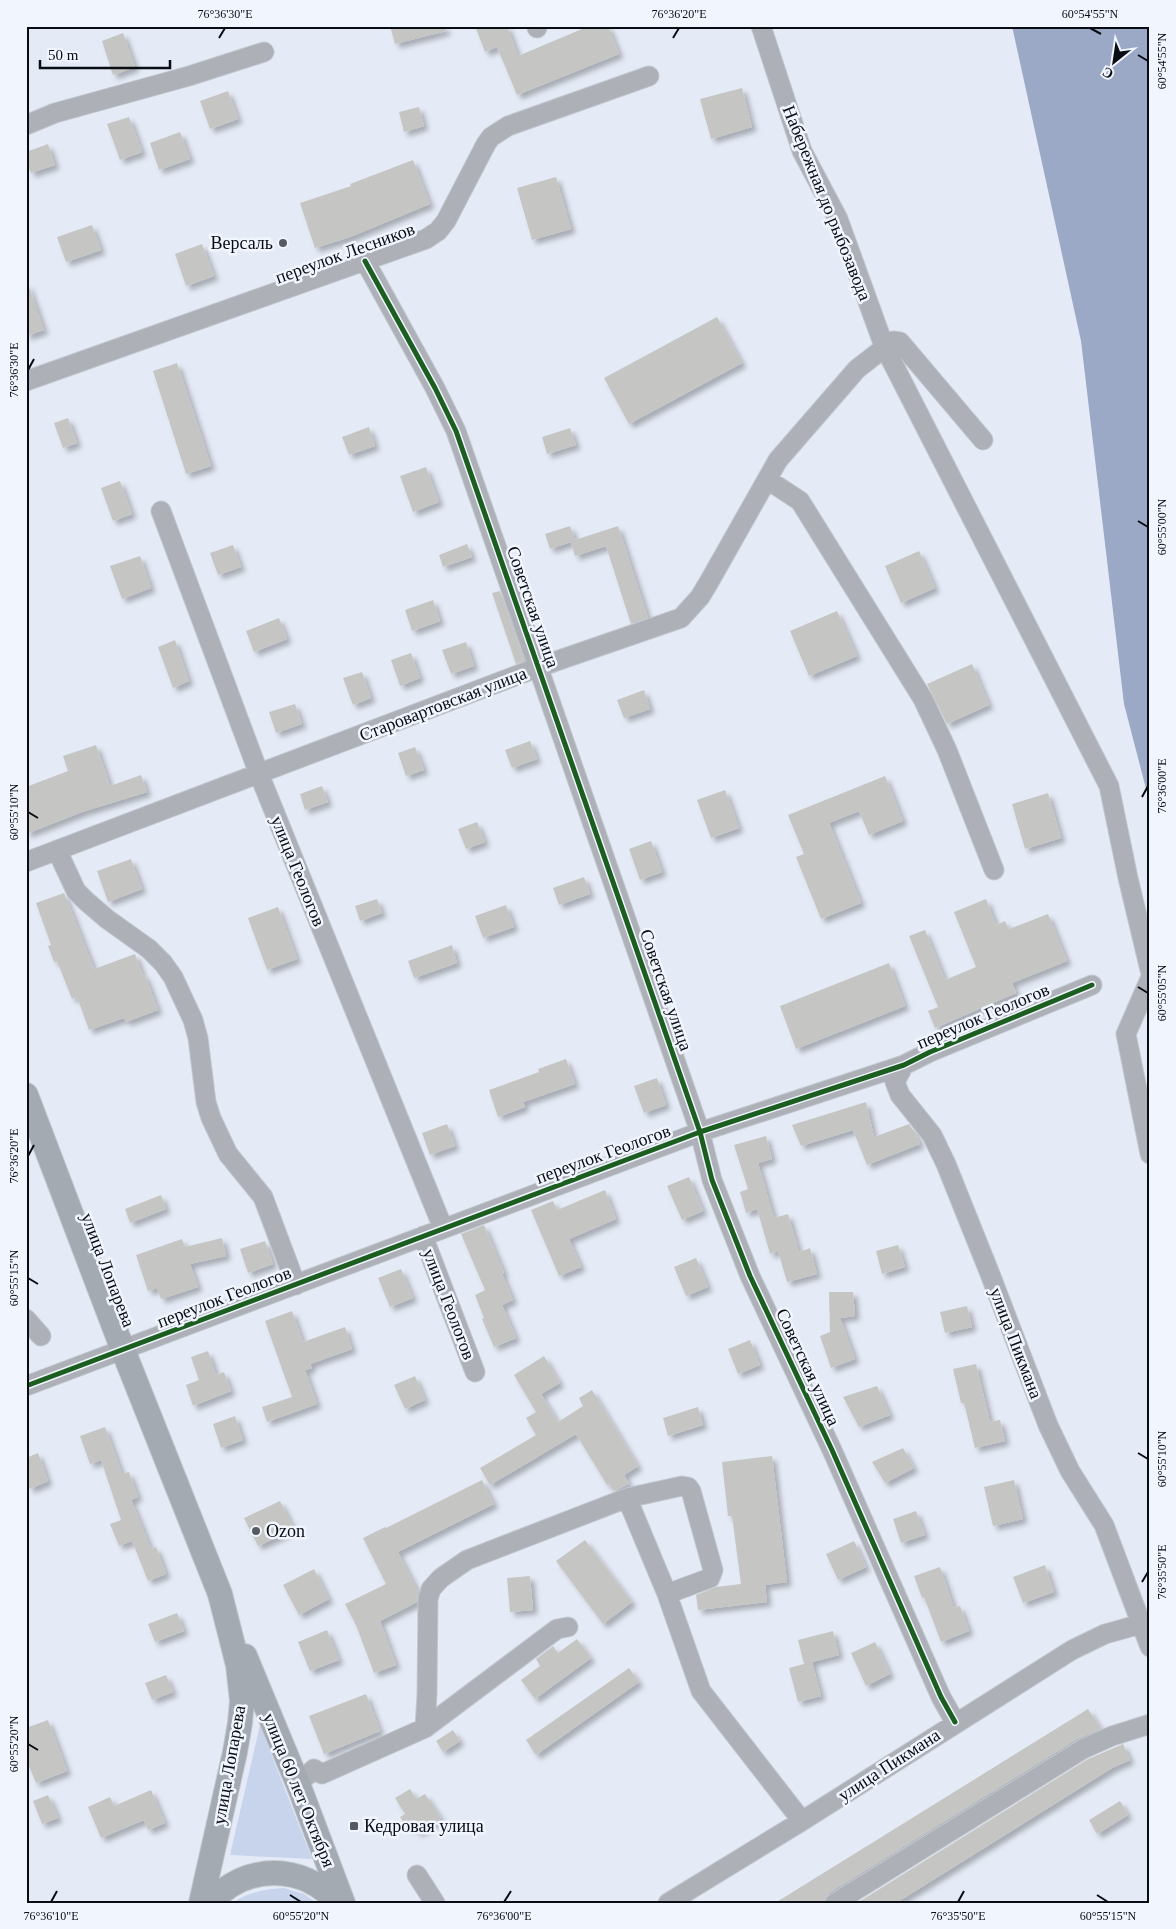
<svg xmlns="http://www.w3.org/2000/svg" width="1176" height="1929" font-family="Georgia,serif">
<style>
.green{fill:#c8d4ec}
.water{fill:#9ca9c6}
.building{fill:#c5c6c3;filter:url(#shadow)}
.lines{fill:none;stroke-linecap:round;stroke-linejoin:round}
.minor-casing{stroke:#c3c8d0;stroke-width:21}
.major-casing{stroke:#c3c8d0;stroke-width:26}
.minor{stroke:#adb0b7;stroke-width:19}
.major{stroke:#a4aab2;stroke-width:24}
.cycleway-casing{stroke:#f1f5fe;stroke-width:8}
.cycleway{stroke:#1b5e20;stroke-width:5}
.ticks{fill:none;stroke:#090c13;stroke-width:2}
.poi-dot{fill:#565a62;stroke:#f1f5fe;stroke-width:2}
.labels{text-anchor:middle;stroke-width:5;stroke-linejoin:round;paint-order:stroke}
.street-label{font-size:18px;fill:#090c13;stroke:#f1f5fe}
.poi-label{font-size:18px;fill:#090c13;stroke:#f1f5fe;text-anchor:start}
.neatline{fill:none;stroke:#090c13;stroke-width:2}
.ticks-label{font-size:12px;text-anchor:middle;fill:#090c13}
</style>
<defs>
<filter id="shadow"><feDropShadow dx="4.5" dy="4.5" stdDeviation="2.5" flood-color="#0004"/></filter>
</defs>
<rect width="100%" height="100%" fill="#e5ebf6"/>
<path class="green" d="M 260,1725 L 312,1859 L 230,1855 Z
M 284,1888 L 304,1894 L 317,1903 L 233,1903 C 248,1892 266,1889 284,1888 Z"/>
<path class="water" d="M 1012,26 L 1150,26 L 1150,804 L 1124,704 L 1081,341 Z"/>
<path class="building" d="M 390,26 L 445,26 L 446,31 L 395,44 Z
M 475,26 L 507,26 L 518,56 L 589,26 L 608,26 L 619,54 L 517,95 L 497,47 L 485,52 Z
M 123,33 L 135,67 L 113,75 L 102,41 Z
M 742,88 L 752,127 L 711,139 L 700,99 Z
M 228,91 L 238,119 L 210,129 L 200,101 Z
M 419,107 L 424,126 L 404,132 L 399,112 Z
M 129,117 L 142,152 L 120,160 L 107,124 Z
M 180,132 L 190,159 L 159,170 L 150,143 Z
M 48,144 L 55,165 L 31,173 L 26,161 L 26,152 Z
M 413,160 L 430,204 L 350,237 L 315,248 L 300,203 L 351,186 L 350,184 Z
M 556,177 L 571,229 L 532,240 L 517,188 Z
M 92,225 L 101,250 L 66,262 L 57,237 Z
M 202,244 L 214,276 L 186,286 L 175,254 Z
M 26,284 L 28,284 L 44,330 L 26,336 Z
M 717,317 L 742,363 L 629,424 L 604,378 Z
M 177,363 L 211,466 L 186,474 L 153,371 Z
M 68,418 L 77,443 L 63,448 L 54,423 Z
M 369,427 L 375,446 L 349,455 L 342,437 Z
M 570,428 L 576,445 L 547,454 L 542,437 Z
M 426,467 L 439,502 L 413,512 L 400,476 Z
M 120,481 L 132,514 L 113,521 L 101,488 Z
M 570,526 L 575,540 L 618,526 L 648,618 L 631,624 L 606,546 L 575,556 L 571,542 L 550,549 L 545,534 Z
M 467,544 L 472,557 L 443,567 L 439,555 Z
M 233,545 L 241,567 L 218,575 L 210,553 Z
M 919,551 L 935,588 L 901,603 L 885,566 Z
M 140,556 L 151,588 L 122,599 L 110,566 Z
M 500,591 L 524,661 L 516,664 L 492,593 Z
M 433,600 L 440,621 L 412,631 L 405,610 Z
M 837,611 L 857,656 L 809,676 L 790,631 Z
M 279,618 L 287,639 L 254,652 L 246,631 Z
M 175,640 L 189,681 L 173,688 L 158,647 Z
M 466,642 L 474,666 L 451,674 L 442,650 Z
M 411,653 L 420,678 L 400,686 L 391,660 Z
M 972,664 L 989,705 L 947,724 L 927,684 Z
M 362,672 L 371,698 L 353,705 L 343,678 Z
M 644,690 L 650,709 L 624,718 L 617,700 Z
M 295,704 L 302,724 L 276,733 L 269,712 Z
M 530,741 L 537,759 L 512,768 L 505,750 Z
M 96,745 L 110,786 L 141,775 L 147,792 L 82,812 L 26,834 L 26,787 L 68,771 L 63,756 Z
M 415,747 L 424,770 L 406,776 L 398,753 Z
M 885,776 L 903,821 L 869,835 L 859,811 L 829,823 L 861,903 L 821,919 L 796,857 L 804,854 L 788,815 Z
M 322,786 L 328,802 L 305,810 L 300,794 Z
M 725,790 L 739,828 L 711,838 L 697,800 Z
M 1048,793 L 1061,838 L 1025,849 L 1012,804 Z
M 477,822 L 485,842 L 466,849 L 458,829 Z
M 651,841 L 662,872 L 640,880 L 629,849 Z
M 131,859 L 142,889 L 108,902 L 97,871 Z
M 584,877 L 590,894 L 559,905 L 553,888 Z
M 64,893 L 94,969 L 135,954 L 143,976 L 145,975 L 158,1010 L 126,1022 L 124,1018 L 89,1030 L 77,997 L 72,999 L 57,961 L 54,962 L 48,946 L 51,945 L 36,903 Z
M 377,899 L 382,913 L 360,921 L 355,906 Z
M 986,899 L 996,925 L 1005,921 L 1009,929 L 1048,914 L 1067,961 L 1012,983 L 1016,993 L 935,1028 L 928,1011 L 938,1007 L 909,936 L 925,930 L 945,980 L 976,967 L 954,912 Z
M 506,905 L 514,927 L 483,938 L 475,916 Z
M 278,907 L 297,959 L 267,970 L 248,918 Z
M 452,945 L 457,963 L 414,978 L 408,961 Z
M 889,963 L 905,1006 L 796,1049 L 780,1006 Z
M 566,1059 L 575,1084 L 523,1102 L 525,1107 L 498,1117 L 489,1090 L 539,1072 L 538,1069 Z
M 657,1078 L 666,1105 L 644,1113 L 634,1086 Z
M 866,1102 L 874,1137 L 909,1124 L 916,1134 L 920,1144 L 867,1165 L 853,1130 L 801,1146 L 792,1125 Z
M 447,1124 L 455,1146 L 430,1155 L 422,1133 Z
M 766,1136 L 772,1159 L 758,1163 L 774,1218 L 788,1214 L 799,1252 L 810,1248 L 817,1274 L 787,1282 L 778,1251 L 770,1254 L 757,1209 L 746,1213 L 740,1192 L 748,1189 L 734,1145 Z
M 689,1177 L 703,1211 L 682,1220 L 667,1186 Z
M 605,1190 L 616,1219 L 569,1239 L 581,1267 L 559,1276 L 531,1210 L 553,1201 L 557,1210 Z
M 161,1195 L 166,1209 L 130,1223 L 125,1209 Z
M 484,1225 L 504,1273 L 502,1274 L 513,1300 L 502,1305 L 516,1338 L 494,1347 L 482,1319 L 484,1318 L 475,1295 L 485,1290 L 461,1234 Z
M 222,1238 L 226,1256 L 190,1264 L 198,1287 L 161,1299 L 157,1288 L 148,1291 L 136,1255 L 182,1239 L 185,1247 Z
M 265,1241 L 273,1264 L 248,1273 L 240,1249 Z
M 898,1245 L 905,1267 L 882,1274 L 876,1251 Z
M 696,1258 L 708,1287 L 686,1296 L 674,1267 Z
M 401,1269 L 413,1298 L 390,1307 L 378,1278 Z
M 829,1292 L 853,1292 L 855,1316 L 840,1318 L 855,1359 L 831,1368 L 820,1336 L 830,1332 Z
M 967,1306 L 972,1327 L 945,1333 L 940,1312 Z
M 292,1311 L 303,1342 L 345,1327 L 352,1349 L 310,1364 L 312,1368 L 305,1370 L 317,1404 L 267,1422 L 262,1407 L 292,1397 L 265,1321 Z
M 750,1340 L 760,1365 L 738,1374 L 728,1349 Z
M 208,1351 L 216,1375 L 224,1372 L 231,1391 L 193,1406 L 186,1385 L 199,1380 L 191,1357 Z
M 544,1356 L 560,1383 L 541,1394 L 558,1422 L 583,1406 L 579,1398 L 592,1390 L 638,1466 L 624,1475 L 629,1484 L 614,1491 L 609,1484 L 607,1485 L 576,1434 L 490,1485 L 480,1468 L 536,1435 L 526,1418 L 536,1412 L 514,1375 Z
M 976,1364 L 990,1422 L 1000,1420 L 1005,1441 L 975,1448 L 964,1403 L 961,1403 L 953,1369 Z
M 415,1376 L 425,1400 L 405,1409 L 394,1385 Z
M 877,1386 L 890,1415 L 859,1427 L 843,1397 Z
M 698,1407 L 703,1425 L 668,1436 L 663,1418 Z
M 235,1416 L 243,1440 L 221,1448 L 213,1424 Z
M 105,1427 L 122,1474 L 129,1472 L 138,1497 L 131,1500 L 151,1549 L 156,1547 L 166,1574 L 148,1581 L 132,1541 L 119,1546 L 110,1524 L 121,1520 L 101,1460 L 90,1464 L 80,1436 Z
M 903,1448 L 914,1468 L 885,1483 L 872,1462 Z
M 38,1453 L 48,1481 L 30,1489 L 26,1480 L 26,1458 Z
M 772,1456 L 787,1582 L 765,1585 L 767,1602 L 698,1610 L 696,1595 L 716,1587 L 741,1584 L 732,1516 L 728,1516 L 722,1462 Z
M 482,1480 L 494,1504 L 398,1552 L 418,1592 L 417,1602 L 380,1621 L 396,1665 L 374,1673 L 356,1625 L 345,1604 L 386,1584 L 363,1538 L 385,1527 L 386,1528 Z
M 1014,1480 L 1023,1519 L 993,1526 L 984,1487 Z
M 280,1501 L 294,1529 L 258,1546 L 244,1518 Z
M 916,1511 L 925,1535 L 901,1543 L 893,1519 Z
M 585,1540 L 632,1602 L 603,1624 L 556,1561 Z
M 854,1541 L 866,1567 L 838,1580 L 826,1554 Z
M 1045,1565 L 1054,1592 L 1023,1603 L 1013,1577 Z
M 940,1567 L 954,1608 L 960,1606 L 969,1631 L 941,1642 L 924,1597 L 922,1598 L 914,1576 Z
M 314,1569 L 329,1599 L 299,1615 L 283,1585 Z
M 530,1576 L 533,1610 L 510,1612 L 507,1578 Z
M 177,1613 L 184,1631 L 155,1642 L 148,1624 Z
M 327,1630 L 339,1660 L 310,1671 L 298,1642 Z
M 833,1631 L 839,1655 L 812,1662 L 821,1696 L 798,1702 L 789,1668 L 804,1664 L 798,1640 Z
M 577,1639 L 591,1658 L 535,1699 L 521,1680 L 540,1666 L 536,1659 L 553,1646 L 558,1653 Z
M 875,1642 L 890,1674 L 866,1686 L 851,1653 Z
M 629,1668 L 639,1682 L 536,1755 L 526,1740 Z
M 166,1675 L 173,1692 L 152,1700 L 145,1683 Z
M 366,1694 L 380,1731 L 324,1754 L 309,1716 Z
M 1088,1709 L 1101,1729 L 1077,1739 L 829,1893 L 824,1903 L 775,1903 Z
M 48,1720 L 67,1771 L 36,1783 L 26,1759 L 26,1728 Z
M 453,1730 L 460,1741 L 443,1752 L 436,1741 Z
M 1123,1744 L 1130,1760 L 1112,1768 L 896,1903 L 857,1903 L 1088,1759 Z
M 410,1789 L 416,1799 L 425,1794 L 441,1818 L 418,1833 L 413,1826 L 408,1829 L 400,1817 L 405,1814 L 395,1798 Z
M 151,1790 L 165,1823 L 148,1830 L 144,1820 L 101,1838 L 88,1807 L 110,1797 L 114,1806 Z
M 48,1795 L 58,1818 L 42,1824 L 33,1801 Z
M 1120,1801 L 1128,1815 L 1097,1834 L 1089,1820 Z"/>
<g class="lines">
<g class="minor-casing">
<path id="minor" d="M 537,26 L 537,28
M 761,26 L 802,151 L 838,219 L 884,346 L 1109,786 L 1128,878 L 1150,970
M 26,125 L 55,113 L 189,76 L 264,52
M 365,261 L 435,388 L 456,431 L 700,1132 L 712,1180 L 750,1276 L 832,1450 L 941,1697 L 955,1722
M 26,381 L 426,239 L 438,231 L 446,221 L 486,144 L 491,137 L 508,126 L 649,76
M 768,480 L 800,501 L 923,699 L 947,750 L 994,870
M 161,511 L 259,774 L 443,1228
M 57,850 L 76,891 L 86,901 L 107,919 L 149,949 L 163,963 L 173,977 L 193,1020 L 198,1038 L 206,1102 L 211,1118 L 228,1154 L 263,1197 L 296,1285
M 26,862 L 539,667 L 681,618 L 700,597 L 709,582 L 778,460 L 857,369 L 893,341 L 900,342 L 983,440
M 1150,979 L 1126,1034 L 1150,1154
M 904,1065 L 895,1082 L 900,1095 L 932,1135 L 946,1164 L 990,1274 L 1048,1425 L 1070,1471 L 1104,1525 L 1150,1647
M 423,1236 L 475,1372
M 26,1319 L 41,1336
M 26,1386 L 700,1132 L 904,1065 L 930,1052 L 1092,985
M 627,1498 L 667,1594 L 701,1691 L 802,1821
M 425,1728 L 427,1694 L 428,1599 L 431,1589 L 441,1578 L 467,1560 L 627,1498 L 682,1486 L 688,1487 L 691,1491 L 713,1570 L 710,1578 L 667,1594
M 298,1784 L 314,1769 L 322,1774 L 425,1728 L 557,1629 L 568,1627
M 417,1875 L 435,1903
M 668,1903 L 802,1821 L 1072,1650 L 1105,1634 L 1141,1624
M 835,1903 L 1083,1749 L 1112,1736 L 1150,1724"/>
</g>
<g class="major-casing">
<path id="major" d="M 26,1095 L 123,1350 L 220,1594 L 238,1665 L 242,1701 L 240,1723 L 235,1752 L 201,1903
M 245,1656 L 298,1784 L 343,1903
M 210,1903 C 246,1863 302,1863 338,1903"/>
</g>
<use href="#minor" class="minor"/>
<use href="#major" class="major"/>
<g class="cycleway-casing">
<path id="cycleway" d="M 365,261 L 435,388 L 456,431 L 700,1132 L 712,1180 L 750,1276 L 832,1450 L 941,1697 L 955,1722
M 26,1386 L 700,1132 L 904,1065 L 930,1052 L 1092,985"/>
</g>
<use href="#cycleway" class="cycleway"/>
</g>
<path class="ticks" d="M 1090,28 L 1101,34M 219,38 L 225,28M 673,38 L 679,28M 1138,55 L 1148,61M 28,370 L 34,359M 1138,521 L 1148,527M 1142,797 L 1148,786M 28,812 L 38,818M 1138,987 L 1148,993M 28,1156 L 34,1145M 28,1278 L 38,1284M 1138,1453 L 1148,1459M 1142,1582 L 1148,1572M 28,1744 L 38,1750M 290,1895 L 301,1902M 1097,1895 L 1108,1902M 51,1902 L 57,1891M 504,1902 L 511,1891M 958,1902 L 964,1891"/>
<g class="poi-dot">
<circle cx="283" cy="243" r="5"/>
<circle cx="256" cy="1531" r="5"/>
<rect x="349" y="1821" width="10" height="10" rx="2.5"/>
</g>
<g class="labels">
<g class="street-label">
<text transform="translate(827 203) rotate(68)" y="6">Набережная до рыбозавода</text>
<text transform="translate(345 253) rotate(-20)" y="6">переулок Лесников</text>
<text transform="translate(533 607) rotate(71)" y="6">Советская улица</text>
<text transform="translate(443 704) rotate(-21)" y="6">Старовартовская улица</text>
<text transform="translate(298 871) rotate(68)" y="6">улица Геологов</text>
<text transform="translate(666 990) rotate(71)" y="6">Советская улица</text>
<text transform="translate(983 1016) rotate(-23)" y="6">переулок Геологов</text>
<text transform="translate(603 1154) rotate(-20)" y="6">переулок Геологов</text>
<text transform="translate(108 1270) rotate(69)" y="6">улица Лопарева</text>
<text transform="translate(224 1297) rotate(-21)" y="6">переулок Геологов</text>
<text transform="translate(449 1304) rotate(69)" y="6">улица Геологов</text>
<text transform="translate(1016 1343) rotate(69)" y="6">улица Пикмана</text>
<text transform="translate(808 1367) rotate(65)" y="6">Советская улица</text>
<text transform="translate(229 1765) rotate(-80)" y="6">улица Лопарева</text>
<text transform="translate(889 1765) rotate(-33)" y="6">улица Пикмана</text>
<text transform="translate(299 1790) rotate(68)" y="6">улица 60 лет Октября</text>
</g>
<g class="poi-label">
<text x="273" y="249" text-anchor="end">Версаль</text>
<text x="266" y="1537">Ozon</text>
<text x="364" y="1832">Кедровая улица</text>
</g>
</g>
<rect width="1176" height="1929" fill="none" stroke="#f1f5fe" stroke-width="55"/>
<g transform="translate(1114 62) rotate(210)" stroke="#f1f5fe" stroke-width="4" paint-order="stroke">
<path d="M0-4L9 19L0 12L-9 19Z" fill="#090c13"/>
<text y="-8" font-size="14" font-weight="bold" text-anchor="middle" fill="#090c13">С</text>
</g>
<path d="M40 60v8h130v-8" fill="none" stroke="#090c13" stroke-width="2.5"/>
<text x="48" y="60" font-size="15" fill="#090c13" stroke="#f1f5fe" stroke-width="4" paint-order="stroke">50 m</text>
<rect x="28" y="28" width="1120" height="1874" class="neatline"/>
<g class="ticks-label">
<text x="225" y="18">76°36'30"E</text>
<text x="679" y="18">76°36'20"E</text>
<text x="1090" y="18">60°54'55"N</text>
<text transform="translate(1162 61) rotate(-90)" y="4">60°54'55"N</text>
<text transform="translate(14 370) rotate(-90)" y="4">76°36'30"E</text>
<text transform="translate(1162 527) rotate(-90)" y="4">60°55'00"N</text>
<text transform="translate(1162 786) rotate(-90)" y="4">76°36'00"E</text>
<text transform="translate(14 812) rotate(-90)" y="4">60°55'10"N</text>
<text transform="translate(1162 993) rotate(-90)" y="4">60°55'05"N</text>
<text transform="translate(14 1156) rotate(-90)" y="4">76°36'20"E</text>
<text transform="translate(14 1278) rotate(-90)" y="4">60°55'15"N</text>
<text transform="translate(1162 1459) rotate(-90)" y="4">60°55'10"N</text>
<text transform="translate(1162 1572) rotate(-90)" y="4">76°35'50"E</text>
<text transform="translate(14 1744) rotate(-90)" y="4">60°55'20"N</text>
<text x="51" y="1920">76°36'10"E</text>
<text x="301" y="1920">60°55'20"N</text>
<text x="504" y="1920">76°36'00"E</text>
<text x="958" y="1920">76°35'50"E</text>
<text x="1108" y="1920">60°55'15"N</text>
</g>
</svg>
